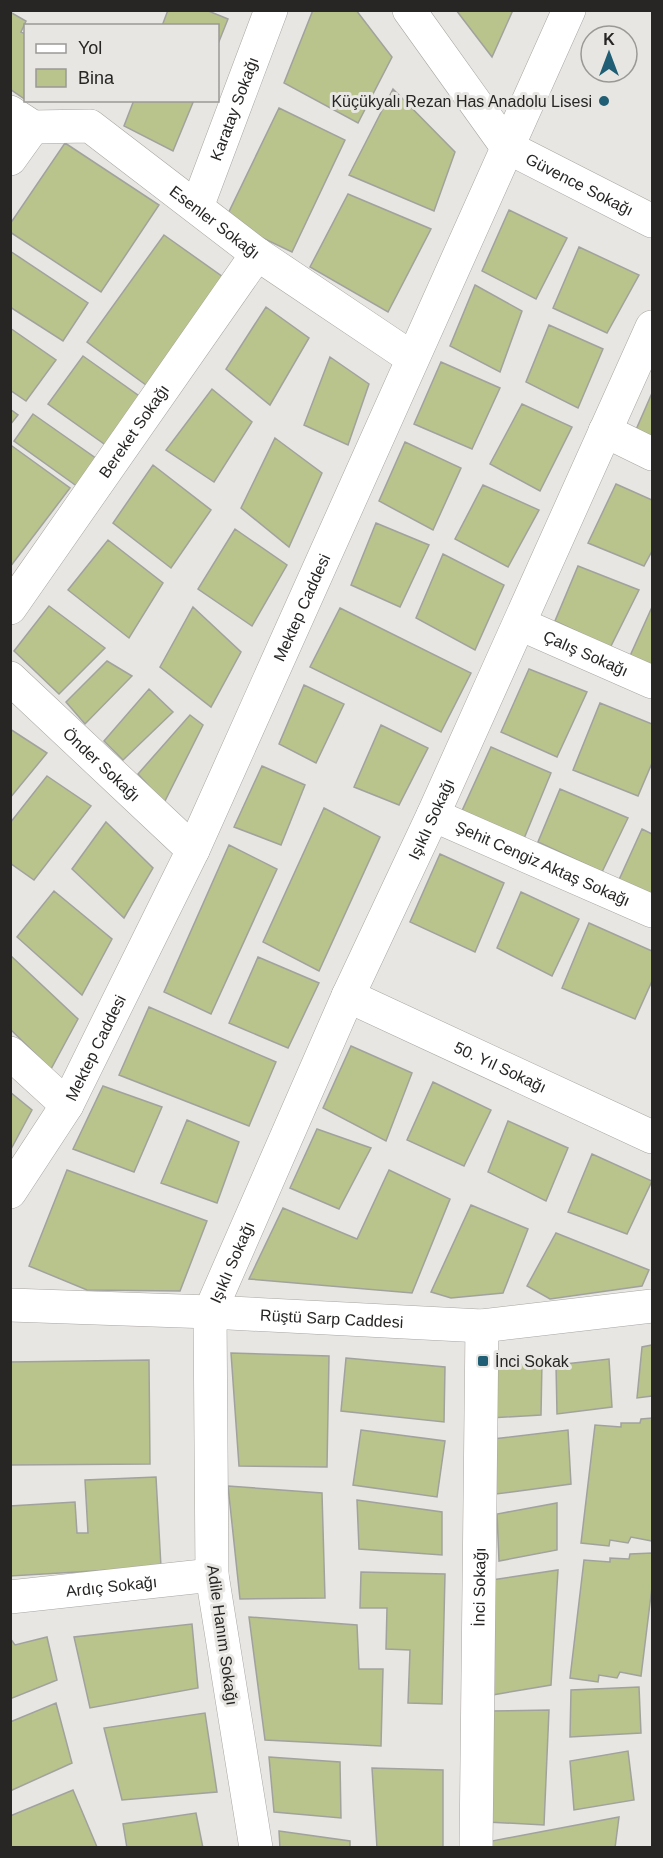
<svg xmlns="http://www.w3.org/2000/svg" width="663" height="1858" font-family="Helvetica,sans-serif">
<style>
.building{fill:#b9c38c;stroke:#a1a29e;stroke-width:1.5}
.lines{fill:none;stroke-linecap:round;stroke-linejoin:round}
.minor-casing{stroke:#a8a6a2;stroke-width:34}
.minor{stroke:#fff;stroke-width:33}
.poi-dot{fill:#1f5e74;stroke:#e8e6e2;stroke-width:2}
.labels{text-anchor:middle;stroke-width:6;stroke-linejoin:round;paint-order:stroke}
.poi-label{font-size:16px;fill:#272625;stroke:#e8e6e2;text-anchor:end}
.street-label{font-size:16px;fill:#272625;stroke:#e8e6e2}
</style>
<rect width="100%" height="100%" fill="#e8e6e2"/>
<path class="building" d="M 168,10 L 206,10 L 228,19 L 218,44 L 218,26 L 162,26 Z
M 313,10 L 356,10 L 392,57 L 358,123 L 284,83 Z
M 456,10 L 513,10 L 492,57 Z
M 10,12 L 26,21 L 21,32 L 26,34 L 26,100 L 10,89 Z
M 393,89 L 455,152 L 434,211 L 349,175 Z
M 134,100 L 194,100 L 173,151 L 124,126 Z
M 279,108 L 345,140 L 292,252 L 225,220 Z
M 65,143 L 159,205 L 101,292 L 10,232 L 10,224 Z
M 348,194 L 431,229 L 388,312 L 310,267 Z
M 509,210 L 567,238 L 536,299 L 482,271 Z
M 164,235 L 223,277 L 146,385 L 87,342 Z
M 579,247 L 639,275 L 607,333 L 553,308 Z
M 10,251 L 88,303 L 63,341 L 10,307 Z
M 475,285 L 522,311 L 500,372 L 450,346 Z
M 266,307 L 309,338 L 270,405 L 226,369 Z
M 549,325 L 603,349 L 578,408 L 526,382 Z
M 10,328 L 56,360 L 26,401 L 10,390 Z
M 83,356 L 142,398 L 107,446 L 48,404 Z
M 330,357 L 369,384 L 348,445 L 304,425 Z
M 441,362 L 500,388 L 472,449 L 414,424 Z
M 212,389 L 252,422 L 214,482 L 166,450 Z
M 652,393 L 652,440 L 635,432 Z
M 522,404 L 572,427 L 540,491 L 490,464 Z
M 10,409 L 18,415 L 10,425 Z
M 33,414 L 97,459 L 78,487 L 14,441 Z
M 275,438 L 322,473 L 289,547 L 241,508 Z
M 405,442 L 461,468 L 433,530 L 379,501 Z
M 12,446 L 70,488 L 10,567 L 10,448 Z
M 153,465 L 211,510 L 171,568 L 113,523 Z
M 616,484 L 652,500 L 652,551 L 644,566 L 588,543 Z
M 483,485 L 539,510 L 508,567 L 455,539 Z
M 376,523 L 429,545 L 400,607 L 351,585 Z
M 235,529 L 287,565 L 252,626 L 198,589 Z
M 108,540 L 163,583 L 129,638 L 68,590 Z
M 443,554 L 504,585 L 475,650 L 416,618 Z
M 578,566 L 639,590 L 610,648 L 555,621 Z
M 49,606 L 105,648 L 59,694 L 14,651 Z
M 193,607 L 241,652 L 211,707 L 160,667 Z
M 652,607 L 652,666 L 630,656 Z
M 340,608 L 471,673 L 441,732 L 310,667 Z
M 107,661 L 132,676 L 85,724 L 66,702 Z
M 529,669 L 587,692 L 557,757 L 501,732 Z
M 304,685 L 344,704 L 316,763 L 279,744 Z
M 149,689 L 173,712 L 123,760 L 104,741 Z
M 600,703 L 652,724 L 652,763 L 638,796 L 573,770 Z
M 190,715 L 203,725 L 164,803 L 138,774 Z
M 381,725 L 428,748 L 399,805 L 354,787 Z
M 10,729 L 47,753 L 10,798 Z
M 491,747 L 551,773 L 523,841 L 461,813 Z
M 262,766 L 305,785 L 281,845 L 234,827 Z
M 47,776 L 91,806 L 34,880 L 10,863 L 10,823 Z
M 560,789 L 628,818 L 602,872 L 538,842 Z
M 324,808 L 380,837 L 319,971 L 263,942 Z
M 106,822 L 153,868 L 124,918 L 72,869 Z
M 642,829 L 652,834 L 652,900 L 618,882 Z
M 229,845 L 277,869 L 211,1014 L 164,992 Z
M 440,854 L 504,883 L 475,952 L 410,922 Z
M 54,891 L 112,939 L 82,995 L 17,937 Z
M 521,892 L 579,919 L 552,976 L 497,948 Z
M 589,923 L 652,951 L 652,981 L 635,1019 L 562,988 Z
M 10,955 L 78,1019 L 51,1069 L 10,1029 Z
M 258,957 L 319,983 L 288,1048 L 229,1023 Z
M 149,1007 L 276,1062 L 249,1126 L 119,1075 Z
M 351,1046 L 412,1073 L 386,1141 L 323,1108 Z
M 433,1082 L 491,1110 L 464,1166 L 407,1140 Z
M 103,1086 L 162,1107 L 134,1172 L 73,1149 Z
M 10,1092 L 32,1110 L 10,1151 Z
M 187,1120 L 239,1142 L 217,1203 L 161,1183 Z
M 508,1121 L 568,1148 L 546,1201 L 488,1172 Z
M 317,1129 L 371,1148 L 339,1209 L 290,1188 Z
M 592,1154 L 652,1181 L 627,1234 L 568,1212 Z
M 67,1170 L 207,1221 L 180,1291 L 87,1290 L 29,1266 Z
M 389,1170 L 450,1199 L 412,1293 L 249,1279 L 283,1208 L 357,1239 Z
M 471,1205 L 528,1229 L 503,1293 L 451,1298 L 431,1292 Z
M 556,1233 L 649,1270 L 642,1286 L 550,1299 L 527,1286 Z
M 652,1345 L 652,1396 L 637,1398 L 642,1347 Z
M 231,1353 L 329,1356 L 327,1467 L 239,1466 Z
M 346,1358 L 445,1367 L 444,1422 L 341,1411 Z
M 609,1359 L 612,1407 L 557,1414 L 556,1365 Z
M 149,1360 L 150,1464 L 10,1465 L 10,1362 Z
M 542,1363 L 541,1415 L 490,1418 L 490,1366 Z
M 652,1418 L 652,1541 L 631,1537 L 628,1543 L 610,1540 L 609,1546 L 581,1543 L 595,1425 L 621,1427 L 621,1423 L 640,1423 L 641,1419 Z
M 361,1430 L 445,1441 L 437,1497 L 353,1485 Z
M 568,1430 L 571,1484 L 496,1494 L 493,1439 Z
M 156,1477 L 161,1567 L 10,1576 L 10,1506 L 75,1502 L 77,1533 L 88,1533 L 85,1480 Z
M 228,1486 L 322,1493 L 325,1598 L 240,1599 Z
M 357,1500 L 442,1512 L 442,1555 L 359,1549 Z
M 557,1503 L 557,1550 L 499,1561 L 497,1514 Z
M 652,1553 L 652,1587 L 641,1676 L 620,1672 L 617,1678 L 599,1675 L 598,1682 L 570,1678 L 584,1560 L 610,1562 L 610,1558 L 629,1559 L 630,1554 Z
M 558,1570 L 551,1685 L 492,1695 L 492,1580 Z
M 361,1572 L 445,1574 L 442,1704 L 408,1703 L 410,1650 L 386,1649 L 387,1608 L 360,1608 Z
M 249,1617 L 357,1625 L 359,1669 L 383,1669 L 381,1746 L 265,1740 Z
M 192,1624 L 198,1688 L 90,1708 L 74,1637 Z
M 47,1637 L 57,1680 L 10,1699 L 10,1638 L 15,1645 Z
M 639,1687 L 641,1733 L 570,1737 L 571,1690 Z
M 56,1703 L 72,1763 L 10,1791 L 10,1722 Z
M 549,1710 L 544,1825 L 487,1822 L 490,1711 Z
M 205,1713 L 217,1792 L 122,1800 L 104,1728 Z
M 628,1751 L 634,1800 L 574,1810 L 570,1761 Z
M 269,1757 L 340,1762 L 341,1818 L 274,1812 Z
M 372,1768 L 443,1770 L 443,1848 L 377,1848 Z
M 73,1790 L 97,1847 L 10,1848 L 10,1816 Z
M 196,1813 L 203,1848 L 127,1848 L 123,1824 Z
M 619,1817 L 615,1848 L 492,1848 L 492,1841 Z
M 279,1831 L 350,1841 L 350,1848 L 280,1848 Z"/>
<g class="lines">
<g class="minor-casing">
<g id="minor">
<path id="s1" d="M 409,10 L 507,147 L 652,221"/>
<path id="s2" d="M 10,112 L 33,127 L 90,126 L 257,254 L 412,358"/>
<path d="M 10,159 L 33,127"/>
<path id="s3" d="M 197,207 L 271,10"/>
<path d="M 605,431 L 652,454"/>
<path id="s4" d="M 10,608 L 257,254"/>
<path id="s5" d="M 520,624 L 652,682"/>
<path id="s6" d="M 10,678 L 193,850"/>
<path id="s7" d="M 433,815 L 652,911"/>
<path id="s8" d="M 348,996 L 652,1137"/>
<path d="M 10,1053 L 67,1105"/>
<path id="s9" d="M 10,1192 L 67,1105 L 193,850 L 569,10"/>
<path id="s10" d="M 10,1305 L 210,1312 L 482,1326 L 652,1306"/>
<path id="s11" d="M 10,1597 L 212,1575"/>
<path id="s12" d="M 256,1848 L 212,1575 L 210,1312 L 348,996 L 433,815 L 652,327"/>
<path id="s13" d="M 476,1848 L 482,1326"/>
</g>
</g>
<use href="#minor" class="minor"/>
</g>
<g class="poi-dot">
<circle cx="604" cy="101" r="6"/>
<rect x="477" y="1355" width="12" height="12" rx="3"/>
</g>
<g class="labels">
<g class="poi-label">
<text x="592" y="107">Küçükyalı Rezan Has Anadolu Lisesi</text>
<text x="495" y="1367" text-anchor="start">İnci Sokak</text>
</g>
<g class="street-label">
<text dy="6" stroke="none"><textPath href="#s3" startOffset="105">Karatay Sokağı</textPath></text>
<text dy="6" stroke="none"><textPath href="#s1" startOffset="250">Güvence Sokağı</textPath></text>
<text dy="6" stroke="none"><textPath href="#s2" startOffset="242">Esenler Sokağı</textPath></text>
<text dy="6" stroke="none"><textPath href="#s4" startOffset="216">Bereket Sokağı</textPath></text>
<text dy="6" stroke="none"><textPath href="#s9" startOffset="654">Mektep Caddesi</textPath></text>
<text dy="6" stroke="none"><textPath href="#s5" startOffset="72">Çalış Sokağı</textPath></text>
<text dy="6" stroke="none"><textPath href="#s6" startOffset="126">Önder Sokağı</textPath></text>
<text dy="6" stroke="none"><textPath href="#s12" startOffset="1080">Işıklı Sokağı</textPath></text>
<text dy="6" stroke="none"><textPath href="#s7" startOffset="120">Şehit Cengiz Aktaş Sokağı</textPath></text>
<text dy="6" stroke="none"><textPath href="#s9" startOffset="168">Mektep Caddesi</textPath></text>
<text dy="6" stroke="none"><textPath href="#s8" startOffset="168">50. Yıl Sokağı</textPath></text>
<text dy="6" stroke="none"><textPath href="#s12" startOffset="594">Işıklı Sokağı</textPath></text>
<text dy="6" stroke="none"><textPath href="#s10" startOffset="322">Rüştü Sarp Caddesi</textPath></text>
<text dy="6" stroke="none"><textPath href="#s11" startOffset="102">Ardıç Sokağı</textPath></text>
<text dy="6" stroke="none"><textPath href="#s13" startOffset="261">İnci Sokağı</textPath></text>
<text transform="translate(223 1635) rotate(82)" y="6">Adile Hanım Sokağı</text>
</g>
</g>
<rect width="663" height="1858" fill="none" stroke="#272625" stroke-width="24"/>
<rect x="24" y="24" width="195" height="78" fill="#e8e6e2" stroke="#9b9996" stroke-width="1.5"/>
<rect x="36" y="44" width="30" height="9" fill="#ffffff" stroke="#9b9996" stroke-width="1.5"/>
<text x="78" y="54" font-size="18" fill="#272625">Yol</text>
<rect x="36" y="69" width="30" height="18" fill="#b9c38c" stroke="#9b9996" stroke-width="1.5"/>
<text x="78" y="84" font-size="18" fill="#272625">Bina</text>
<g transform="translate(609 54)"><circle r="28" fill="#e8e6e2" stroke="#9b9996" stroke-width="1.5"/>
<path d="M0-4.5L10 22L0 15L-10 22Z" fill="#1f5e74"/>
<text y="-9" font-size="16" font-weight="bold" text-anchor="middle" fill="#272625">K</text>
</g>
</svg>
